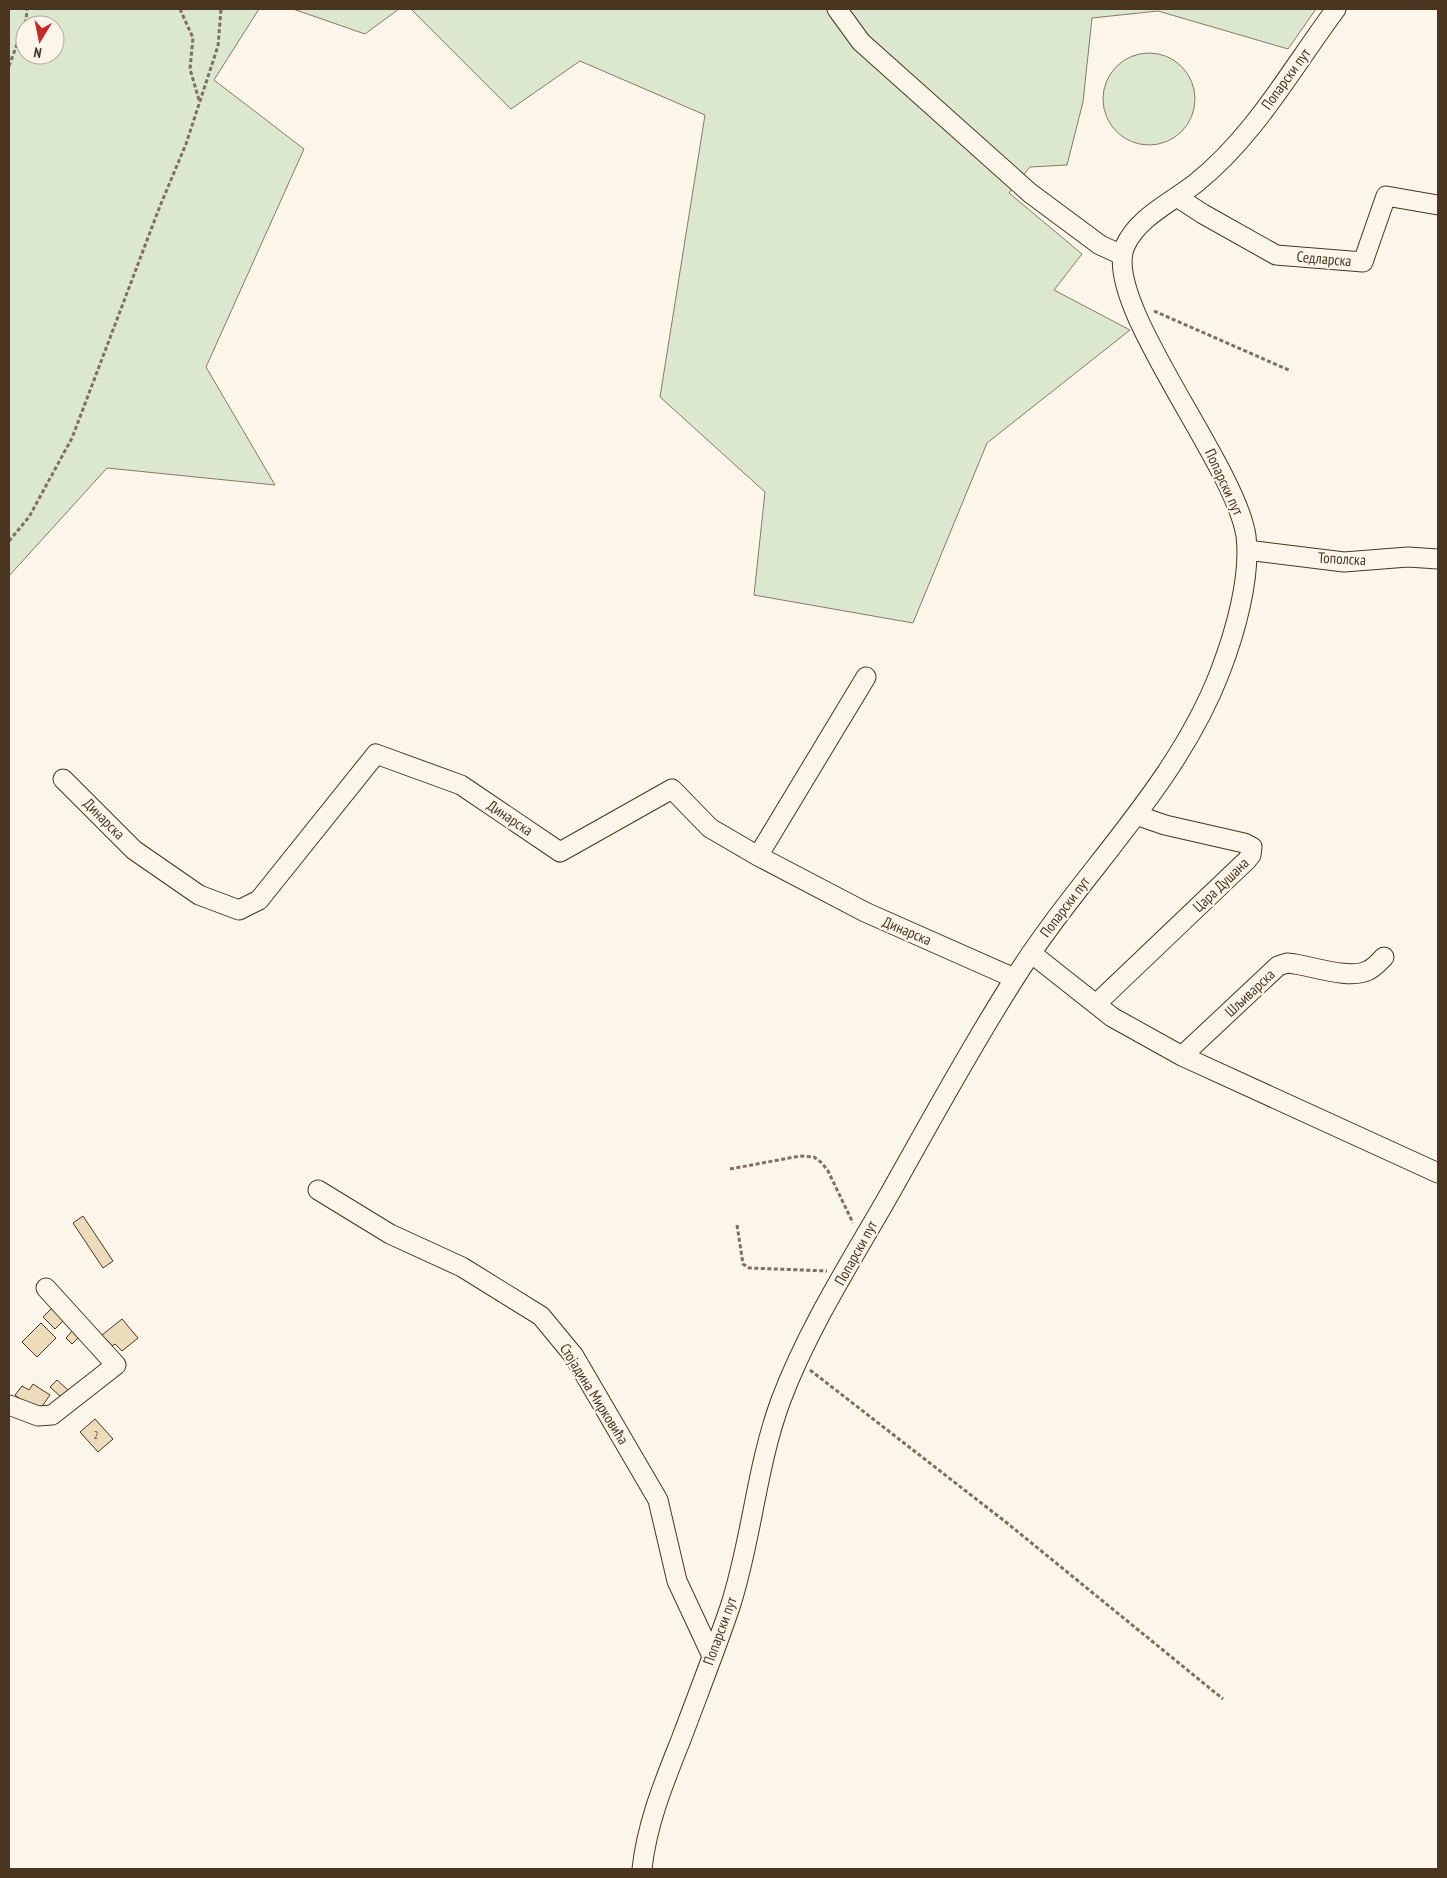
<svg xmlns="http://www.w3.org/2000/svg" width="1447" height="1878" font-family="'PT Sans Narrow',sans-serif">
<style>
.green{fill:#dce7d0;stroke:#887966;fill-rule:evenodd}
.building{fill:#ecdcbc;stroke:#4a3520}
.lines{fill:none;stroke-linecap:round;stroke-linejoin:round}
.minor-casing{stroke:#4a3520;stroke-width:21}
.path{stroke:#7f6f5c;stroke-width:3;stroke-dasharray:4 2.5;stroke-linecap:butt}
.minor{stroke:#fbf6e9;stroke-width:19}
.labels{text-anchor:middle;stroke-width:4;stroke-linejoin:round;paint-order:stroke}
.number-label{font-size:12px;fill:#725f47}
.street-label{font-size:15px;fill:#4a3520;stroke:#fbf6e9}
</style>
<rect width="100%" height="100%" fill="#fbf6e9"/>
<path class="green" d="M 9,9 L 259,9 L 214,80 L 304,149 L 206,367 L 275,485 L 107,468 L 9,576 ZM 25,25 L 55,25 L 55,55 L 25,55 Z
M 293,9 L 399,9 L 365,34 Z
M 411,9 L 1316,9 L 1288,49 L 1158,11 L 1092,18 L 1083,102 L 1067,165 L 1030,167 L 1009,193 L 1082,254 L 1054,290 L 1130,330 L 987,443 L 913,623 L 754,595 L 765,492 L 660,397 L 705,115 L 580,61 L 511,109 Z
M1103 99a46 46 0 1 1 92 0a46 46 0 1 1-92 0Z"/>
<path class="building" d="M 83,1216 L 113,1261 L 103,1268 L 73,1223 Z
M 53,1307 L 65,1319 L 55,1329 L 43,1317 Z
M 122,1319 L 138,1338 L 122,1351 L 115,1344 L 112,1346 L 102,1335 Z
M 41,1323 L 56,1338 L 37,1357 L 22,1342 Z
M 74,1329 L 81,1335 L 72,1344 L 66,1338 Z
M 57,1380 L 68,1390 L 61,1397 L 50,1387 Z
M 33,1384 L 50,1395 L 38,1412 L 15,1395 L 22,1386 L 29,1390 Z
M 95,1419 L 113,1439 L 98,1452 L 80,1432 Z"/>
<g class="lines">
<g class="minor-casing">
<path id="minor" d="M 837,9 L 861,42 L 1030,193 L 1100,245 L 1122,255
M 1177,197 L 1203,214 L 1276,255 L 1363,262 L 1386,196 L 1438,205
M 1247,550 L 1344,562 L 1408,557 L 1438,559
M 63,779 L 134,850 L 199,895 L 239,910 L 259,900 L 376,754 L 461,785 L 560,852 L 672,789 L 710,828 L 758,856 L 865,912 L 1014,978
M 758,856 L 866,677
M 1031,953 L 1112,1017 L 1182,1056 L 1438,1173
M 1096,1004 L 1247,860 L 1251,855 L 1252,847 L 1244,843 L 1165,825 L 1136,815
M 1182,1056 L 1278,966 L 1287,963 L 1295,964 C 1314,967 1352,980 1369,970 C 1375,967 1379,962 1384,957
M 318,1190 L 390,1234 L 462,1267 L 541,1316 L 574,1356 L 658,1500 L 677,1581 L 712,1656
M 9,1405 L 38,1416 L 52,1415 L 116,1365 L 46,1288
M 642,1869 C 647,1822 665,1780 682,1737 C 698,1694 715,1651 730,1607 C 752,1540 756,1467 781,1400 C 807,1331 848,1266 885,1202 C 927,1128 967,1053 1013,981 C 1078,876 1175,789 1220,672 C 1235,633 1251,578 1246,536 C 1236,465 1101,302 1125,246 C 1138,217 1172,202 1196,183 C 1254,137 1292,68 1336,9"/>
</g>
<path class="path" d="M 180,9 L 193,38 L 190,69 L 199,100
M 9,66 L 26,20 L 27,9
M 1154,311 L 1291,371
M 9,541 L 29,517 L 72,438 L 160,206 L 186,144 L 218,46 L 221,9
M 730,1169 L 800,1156 L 814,1157 L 822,1163 L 828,1171 L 853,1223
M 737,1225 L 743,1264 L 749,1268 L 827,1271
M 810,1370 L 1007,1523 L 1223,1699"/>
<use href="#minor" class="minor"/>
</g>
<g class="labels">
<g class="number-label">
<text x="96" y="1439">2</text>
</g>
<g class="street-label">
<text transform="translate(1286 79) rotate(-54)" y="5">Попарски пут</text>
<text transform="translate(1324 259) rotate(5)" y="5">Седларска</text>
<text transform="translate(1224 482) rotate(65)" y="5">Попарски пут</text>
<text transform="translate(1342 559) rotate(3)" y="5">Тополска</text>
<text transform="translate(510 818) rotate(34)" y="5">Динарска</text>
<text transform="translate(104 819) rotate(45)" y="5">Динарска</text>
<text transform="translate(1221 885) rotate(-44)" y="5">Цара Душана</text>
<text transform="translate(1065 907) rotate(-53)" y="5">Попарски пут</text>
<text transform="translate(907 931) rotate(23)" y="5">Динарска</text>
<text transform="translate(1250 993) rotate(-43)" y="5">Шљиварска</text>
<text transform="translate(856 1253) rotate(-61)" y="5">Попарски пут</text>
<text transform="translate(594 1394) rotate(58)" y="5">Стојадина Мирковића</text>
<text transform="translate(720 1631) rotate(-70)" y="5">Попарски пут</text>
</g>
</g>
<rect width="1447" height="1878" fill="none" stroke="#4a3520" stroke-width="20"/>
<g transform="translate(40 40) rotate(190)"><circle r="24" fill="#fbf6e9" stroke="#b4a999"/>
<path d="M0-4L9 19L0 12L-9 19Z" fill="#c62828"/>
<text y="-8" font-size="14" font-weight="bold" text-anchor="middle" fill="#4a3520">N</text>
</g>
</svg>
